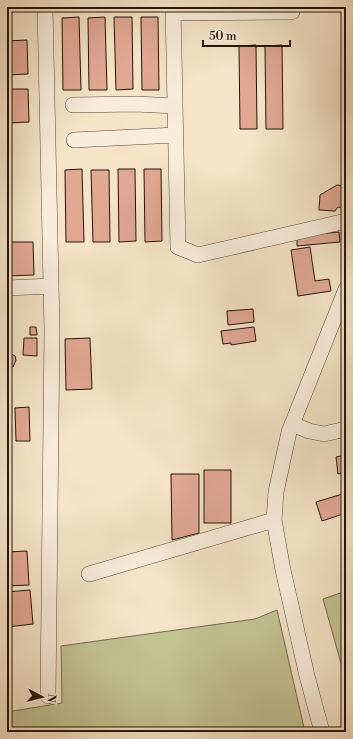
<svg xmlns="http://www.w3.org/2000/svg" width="353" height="739" font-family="'Libre Bodoni',serif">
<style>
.green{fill:#c3c291;stroke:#746b4e}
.building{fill:#e1a894;stroke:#26140a}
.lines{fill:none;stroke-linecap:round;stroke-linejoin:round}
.minor-casing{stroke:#5a483a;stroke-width:16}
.minor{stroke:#f8eddb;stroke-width:15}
</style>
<rect width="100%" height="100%" fill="#f5e4c8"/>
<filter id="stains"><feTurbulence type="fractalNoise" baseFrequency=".005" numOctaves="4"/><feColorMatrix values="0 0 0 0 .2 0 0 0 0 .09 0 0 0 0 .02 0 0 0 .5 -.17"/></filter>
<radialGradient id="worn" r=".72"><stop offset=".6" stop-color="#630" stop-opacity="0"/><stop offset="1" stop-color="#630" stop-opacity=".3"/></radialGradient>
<path class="green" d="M 346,591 L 346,681 L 323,599 Z
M 277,610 L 305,732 L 7,732 L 7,712 L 62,703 L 61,646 L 255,619 Z"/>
<path class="building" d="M 79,17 L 81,90 L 63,90 L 62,18 Z
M 105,17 L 107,90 L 89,90 L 88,18 Z
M 114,17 L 132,17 L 133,89 L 116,90 Z
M 141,17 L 158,17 L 159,90 L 142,90 Z
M 27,40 L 28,74 L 7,75 L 7,41 Z
M 256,45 L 257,129 L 240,129 L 239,46 Z
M 282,45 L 283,129 L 266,129 L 265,46 Z
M 7,89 L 28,89 L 29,122 L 7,123 Z
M 82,169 L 84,242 L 66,242 L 65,170 Z
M 118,169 L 135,169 L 136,241 L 119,242 Z
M 144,169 L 161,169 L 162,241 L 145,242 Z
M 91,170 L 109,170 L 110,242 L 93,242 Z
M 337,185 L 346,186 L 346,208 L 338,207 L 335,211 L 319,210 L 320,195 Z
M 339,232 L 340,242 L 297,246 L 297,236 Z
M 7,242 L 33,242 L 34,275 L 7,276 Z
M 310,247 L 315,281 L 329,279 L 331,291 L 298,296 L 291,250 Z
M 253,309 L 254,322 L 228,325 L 227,311 Z
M 30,327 L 36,327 L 37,335 L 30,335 Z
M 254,327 L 256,341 L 231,345 L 231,343 L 223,344 L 221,331 Z
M 24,338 L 37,338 L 37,356 L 23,355 Z
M 90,338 L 92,389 L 66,390 L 65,339 Z
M 10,353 L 15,356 L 16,360 L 13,367 L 8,368 L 7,368 L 7,354 Z
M 29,407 L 30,441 L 16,441 L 15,408 Z
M 7,409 L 8,409 L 11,441 L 7,441 Z
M 346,455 L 346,472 L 338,474 L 336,457 Z
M 204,470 L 231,470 L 231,523 L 204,523 Z
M 171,474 L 199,474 L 199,533 L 172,540 Z
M 346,493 L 346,513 L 322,521 L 316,502 Z
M 27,551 L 29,585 L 7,586 L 7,552 Z
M 30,590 L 33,624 L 7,627 L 7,592 Z"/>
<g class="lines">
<g class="minor-casing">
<path id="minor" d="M 45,7 L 52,330 L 48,696
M 173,7 L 178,247 L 198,255 L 346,221
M 174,13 L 292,12
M 73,105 L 136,104 L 175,106
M 74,140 L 176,135
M 7,288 L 51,286
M 292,424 L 309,431 L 324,434 L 346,429
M 89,574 L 274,520
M 322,732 L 307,676 L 283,570 L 274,520 L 276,492 L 289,432 L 346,289"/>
</g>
<use href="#minor" class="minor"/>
</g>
<rect width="353" height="739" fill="none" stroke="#f5e4c8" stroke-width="24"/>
<rect x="8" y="8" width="337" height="723" fill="none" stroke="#26140a" stroke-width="2"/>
<rect x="12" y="12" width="329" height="715" fill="none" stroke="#26140a"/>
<g transform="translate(42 697) rotate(97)" stroke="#f8eddb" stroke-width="3" paint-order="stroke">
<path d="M0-3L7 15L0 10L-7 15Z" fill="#26140a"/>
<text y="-6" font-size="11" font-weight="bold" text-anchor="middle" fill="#26140a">N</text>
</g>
<path d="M203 40v6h87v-6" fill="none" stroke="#26140a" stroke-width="2"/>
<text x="209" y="40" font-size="12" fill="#26140a" stroke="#f8eddb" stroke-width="3" paint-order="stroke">50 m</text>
<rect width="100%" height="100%" filter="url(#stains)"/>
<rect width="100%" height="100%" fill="url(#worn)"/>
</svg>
